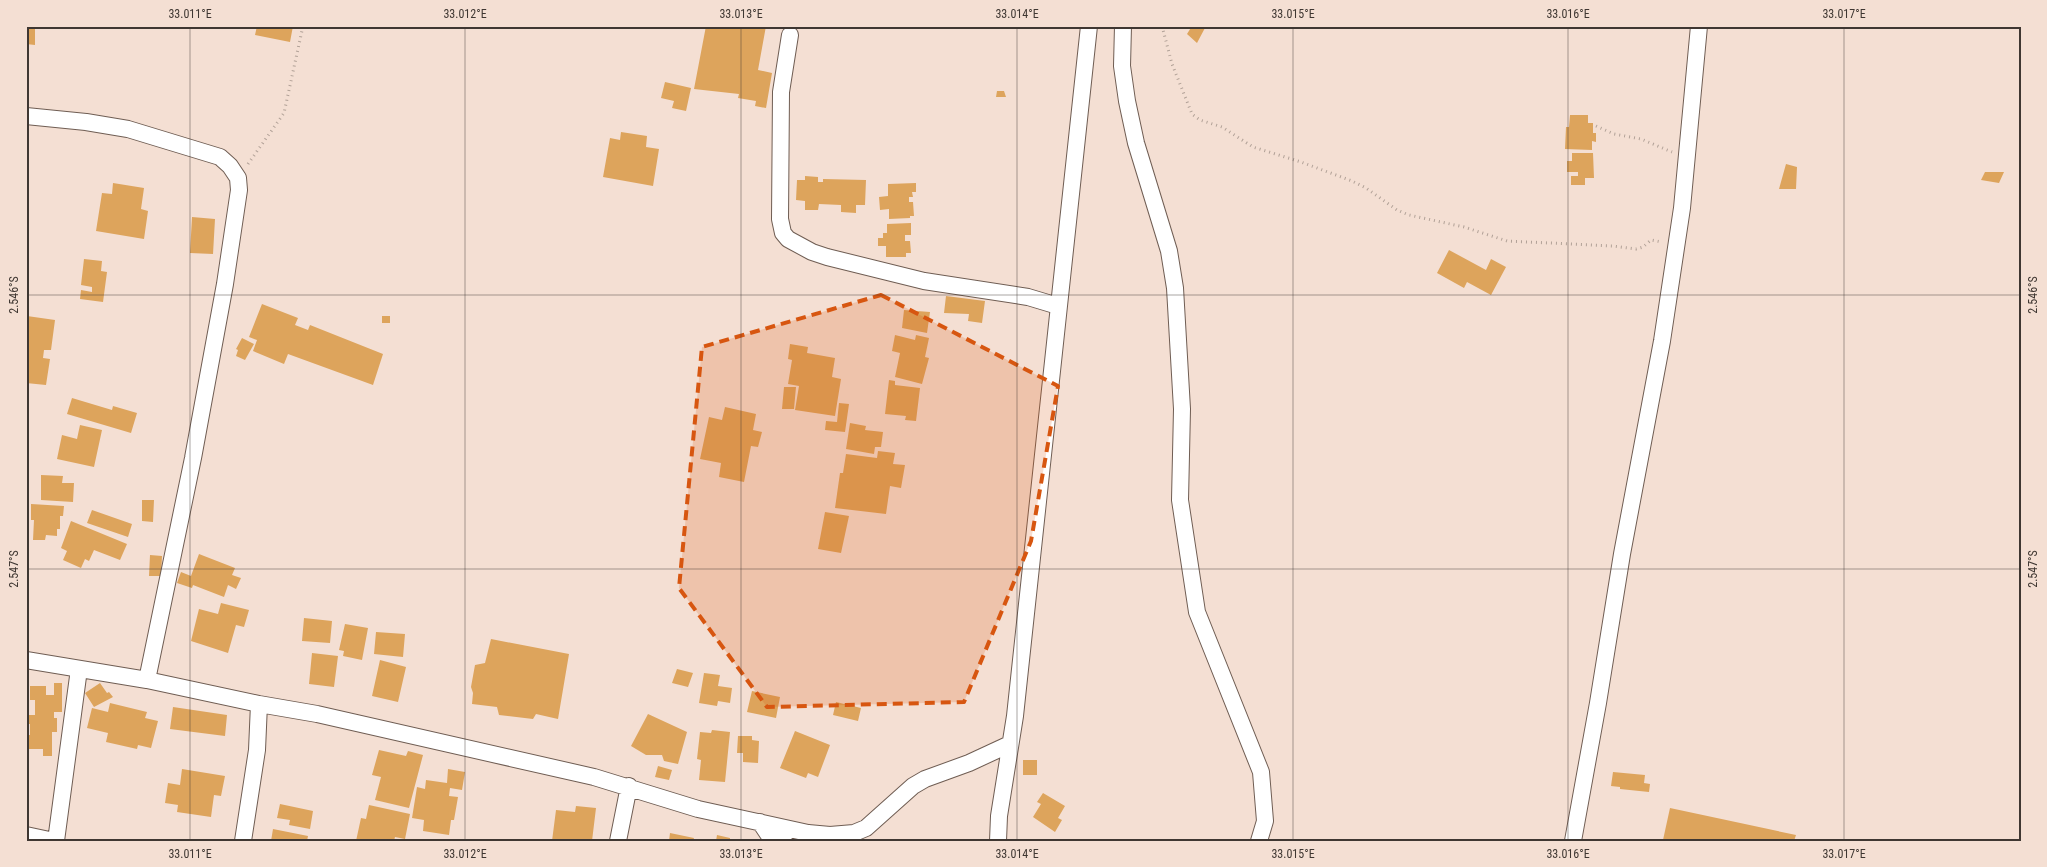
<svg xmlns="http://www.w3.org/2000/svg" width="2047" height="867" font-family="'Roboto Condensed',sans-serif">
<style>
.building{fill:#dda45c}
.lines{fill:none;stroke-linecap:round;stroke-linejoin:round}
.minor-casing{stroke:#6f5d53;stroke-width:18}
.path{stroke:#b1a197;stroke-width:3;stroke-dasharray:1 4;stroke-linecap:butt}
.minor{stroke:#fff;stroke-width:16}
.marked{fill:#d75610;fill-opacity:0.2;stroke:#d75610;stroke-width:4;stroke-dasharray:10 6;stroke-linejoin:round}
.ticks{fill:none;stroke:#3f3732;stroke-width:1;stroke-opacity:0.45}
.neatline{fill:none;stroke:#3f3732;stroke-width:2}
.ticks-label{font-size:12px;text-anchor:middle;fill:#3f3732}
</style>
<rect width="100%" height="100%" fill="#f4dfd3"/>
<path class="building" d="M 26,26 L 35,26 L 35,45 L 26,44 Z
M 257,26 L 293,26 L 290,42 L 255,35 Z
M 706,26 L 766,26 L 758,70 L 772,73 L 766,108 L 755,106 L 756,101 L 738,98 L 739,94 L 694,89 Z
M 1192,26 L 1206,26 L 1197,43 L 1187,34 Z
M 665,82 L 691,88 L 686,111 L 672,108 L 674,101 L 661,98 Z
M 997,91 L 1004,91 L 1006,97 L 996,97 Z
M 1570,115 L 1588,115 L 1588,123 L 1593,123 L 1593,133 L 1596,133 L 1596,142 L 1592,141 L 1592,150 L 1565,149 L 1566,127 L 1569,127 Z
M 621,132 L 647,136 L 646,147 L 659,149 L 653,186 L 603,177 L 610,138 L 620,140 Z
M 1572,153 L 1593,153 L 1594,178 L 1585,178 L 1585,185 L 1571,185 L 1571,176 L 1578,176 L 1578,172 L 1567,172 L 1567,161 L 1572,161 Z
M 1786,164 L 1797,167 L 1796,189 L 1779,189 Z
M 1985,172 L 2004,172 L 1999,183 L 1981,180 Z
M 805,176 L 818,177 L 818,182 L 823,182 L 823,179 L 866,180 L 865,205 L 856,205 L 856,213 L 841,212 L 841,205 L 819,204 L 818,210 L 805,210 L 805,201 L 796,200 L 797,180 L 805,180 Z
M 113,183 L 144,188 L 141,209 L 148,211 L 144,239 L 96,231 L 102,193 L 112,194 Z
M 916,183 L 916,192 L 912,192 L 913,197 L 909,197 L 909,202 L 913,202 L 914,216 L 910,216 L 910,218 L 889,219 L 889,209 L 880,210 L 879,197 L 888,196 L 888,184 Z
M 192,217 L 215,219 L 213,254 L 190,253 Z
M 911,223 L 911,235 L 905,235 L 905,241 L 910,241 L 911,253 L 906,253 L 906,257 L 886,257 L 886,246 L 878,246 L 878,238 L 883,238 L 883,233 L 887,233 L 887,224 Z
M 1449,250 L 1486,270 L 1491,259 L 1506,267 L 1491,295 L 1467,282 L 1464,288 L 1437,273 Z
M 84,259 L 102,261 L 101,271 L 107,272 L 103,302 L 80,299 L 81,290 L 92,292 L 92,287 L 81,285 Z
M 946,296 L 985,301 L 982,323 L 968,321 L 969,314 L 944,313 Z
M 262,304 L 298,318 L 295,325 L 308,330 L 310,325 L 383,354 L 373,385 L 288,354 L 284,364 L 253,351 L 257,340 L 249,337 Z
M 904,310 L 930,312 L 927,333 L 902,328 Z
M 27,316 L 55,320 L 51,350 L 44,350 L 43,358 L 50,359 L 46,385 L 26,383 Z
M 382,316 L 390,316 L 390,323 L 382,323 Z
M 895,335 L 915,340 L 916,335 L 929,338 L 925,357 L 929,358 L 922,384 L 895,377 L 900,353 L 892,351 Z
M 242,338 L 254,344 L 245,360 L 236,356 L 238,350 L 236,349 Z
M 790,344 L 808,347 L 807,353 L 835,358 L 832,377 L 841,379 L 835,416 L 795,410 L 799,386 L 788,384 L 792,360 L 788,359 Z
M 889,380 L 895,381 L 895,385 L 920,388 L 916,421 L 905,420 L 906,416 L 885,414 Z
M 784,387 L 796,387 L 794,409 L 782,409 Z
M 72,398 L 112,410 L 113,406 L 137,413 L 131,433 L 67,414 Z
M 839,403 L 849,404 L 845,432 L 825,430 L 826,421 L 837,422 Z
M 725,407 L 756,414 L 753,430 L 762,432 L 758,447 L 751,446 L 744,482 L 719,477 L 721,463 L 700,459 L 709,417 L 722,420 Z
M 850,423 L 866,426 L 865,430 L 883,432 L 881,447 L 875,447 L 874,454 L 846,449 Z
M 80,425 L 102,430 L 94,467 L 57,459 L 62,435 L 77,439 Z
M 878,451 L 895,453 L 893,464 L 905,465 L 901,488 L 890,486 L 886,514 L 835,508 L 840,473 L 843,473 L 846,454 L 877,458 Z
M 41,475 L 63,476 L 62,483 L 74,483 L 73,502 L 41,500 Z
M 142,500 L 154,500 L 153,522 L 142,521 Z
M 31,504 L 64,506 L 63,516 L 60,516 L 60,529 L 57,529 L 57,536 L 46,535 L 45,540 L 33,540 L 34,520 L 31,520 Z
M 92,510 L 132,524 L 128,537 L 87,523 Z
M 825,512 L 849,516 L 841,553 L 818,549 Z
M 71,521 L 127,544 L 120,560 L 94,550 L 89,561 L 85,559 L 81,568 L 63,560 L 67,551 L 61,548 Z
M 199,554 L 235,568 L 232,575 L 241,578 L 236,589 L 228,585 L 224,597 L 193,585 L 192,588 L 177,583 L 181,572 L 191,576 Z
M 150,555 L 162,556 L 161,576 L 149,576 Z
M 221,603 L 249,610 L 244,627 L 236,625 L 228,653 L 191,641 L 199,609 L 218,614 Z
M 304,618 L 332,621 L 330,643 L 302,641 Z
M 345,624 L 368,628 L 362,660 L 343,656 L 344,651 L 339,650 Z
M 376,632 L 405,634 L 403,657 L 374,654 Z
M 491,639 L 569,654 L 558,719 L 536,714 L 533,719 L 499,715 L 497,707 L 472,704 L 473,693 L 471,687 L 475,665 L 485,663 Z
M 312,653 L 338,656 L 334,687 L 309,684 Z
M 380,660 L 406,667 L 398,702 L 372,696 Z
M 677,669 L 693,673 L 688,687 L 672,683 Z
M 704,673 L 720,675 L 718,686 L 732,688 L 730,703 L 718,701 L 717,706 L 699,703 Z
M 54,683 L 62,683 L 62,712 L 54,712 L 54,718 L 57,718 L 57,732 L 52,732 L 52,756 L 43,756 L 43,749 L 26,749 L 26,735 L 30,735 L 30,724 L 26,724 L 26,715 L 35,715 L 35,700 L 30,700 L 30,686 L 46,686 L 46,695 L 54,695 Z
M 100,683 L 107,693 L 109,692 L 113,697 L 94,707 L 85,693 Z
M 752,691 L 780,697 L 776,718 L 747,712 Z
M 836,702 L 861,708 L 858,721 L 833,715 Z
M 110,703 L 147,712 L 145,718 L 158,721 L 151,748 L 138,745 L 137,749 L 106,742 L 108,733 L 87,728 L 92,708 L 108,712 Z
M 173,707 L 227,715 L 225,736 L 170,729 Z
M 648,714 L 687,732 L 678,764 L 664,761 L 662,755 L 646,755 L 631,746 Z
M 712,730 L 730,732 L 725,782 L 699,780 L 701,760 L 697,759 L 700,732 L 711,733 Z
M 795,731 L 830,745 L 818,777 L 808,773 L 806,778 L 780,768 Z
M 738,736 L 752,736 L 752,740 L 759,741 L 758,763 L 743,762 L 743,753 L 737,753 Z
M 379,750 L 406,756 L 408,751 L 423,755 L 409,808 L 375,800 L 381,777 L 372,775 Z
M 1023,760 L 1037,760 L 1037,775 L 1023,775 Z
M 658,766 L 672,770 L 669,780 L 655,777 Z
M 182,769 L 225,776 L 221,796 L 214,795 L 211,817 L 177,812 L 178,805 L 165,803 L 168,783 L 180,785 Z
M 448,769 L 465,772 L 462,790 L 450,788 L 449,796 L 458,797 L 454,820 L 451,820 L 449,835 L 423,831 L 424,820 L 412,818 L 417,787 L 425,789 L 426,780 L 447,783 Z
M 1613,772 L 1645,775 L 1644,783 L 1650,784 L 1649,792 L 1620,789 L 1620,787 L 1611,786 Z
M 1043,793 L 1065,806 L 1058,818 L 1062,820 L 1055,832 L 1033,817 L 1041,804 L 1037,802 Z
M 280,804 L 313,811 L 310,829 L 289,825 L 290,820 L 277,818 Z
M 369,805 L 410,814 L 405,839 L 395,837 L 394,841 L 356,841 L 361,818 L 366,819 Z
M 576,806 L 596,808 L 592,841 L 552,841 L 556,810 L 575,812 Z
M 1670,808 L 1796,835 L 1794,841 L 1663,840 Z
M 273,829 L 308,836 L 307,841 L 271,841 Z
M 670,833 L 694,838 L 693,841 L 669,841 Z
M 717,835 L 730,838 L 730,841 L 716,841 Z"/>
<g class="lines">
<g class="minor-casing">
<path id="minor" d="M 1123,26 L 1122,66 L 1127,101 L 1136,143 L 1169,251 L 1175,288 L 1182,409 L 1180,500 L 1197,612 L 1261,772 L 1265,821 L 1259,841
M 790,35 L 781,92 L 780,219 L 783,233 L 788,239 L 812,252 L 827,257 L 924,281 L 1028,297 L 1058,306
M 26,116 L 86,122 L 128,129 L 220,157 L 230,166 L 238,178 L 239,190 L 225,284 L 193,458 L 147,680
M 26,660 L 147,680 L 259,704 L 317,714 L 594,777 L 698,809 L 808,833 L 830,835 L 854,833 L 866,828 L 913,786 L 925,779 L 969,763 L 1010,744
M 760,822 L 768,834 L 784,841
M 26,835 L 54,841
M 56,841 L 79,669
M 243,841 L 257,750 L 259,704
M 618,841 L 629,786
M 998,841 L 999,816 L 1015,716 L 1089,26
M 1573,841 L 1598,703 L 1622,554 L 1662,341 L 1682,208 L 1699,26"/>
</g>
<path class="path" d="M 1162,26 L 1172,64 L 1192,114 L 1200,120 L 1222,127 L 1253,147 L 1301,162 L 1352,181 L 1366,188 L 1397,210 L 1409,215 L 1464,227 L 1507,241 L 1613,246 L 1636,249 L 1643,247 L 1651,240 L 1662,242
M 1596,126 L 1614,134 L 1641,139 L 1672,152
M 248,164 L 284,113 L 303,26"/>
<use href="#minor" class="minor"/>
</g>
<path class="marked" d="M 881,295 L 1058,386 L 1031,541 L 964,702 L 767,707 L 679,588 L 702,347 Z"/>
<path class="ticks" d="M 190,26 L 190,841M 465,26 L 465,841M 741,26 L 741,841M 1017,26 L 1017,841M 1293,26 L 1293,841M 1568,26 L 1568,841M 1844,26 L 1844,841M 26,295 L 2021,295M 26,569 L 2021,569"/>
<rect width="2047" height="867" fill="none" stroke="#f4dfd3" stroke-width="55"/>
<rect x="28" y="28" width="1992" height="812" class="neatline"/>
<g class="ticks-label">
<text x="190" y="18">33.011°E</text>
<text x="465" y="18">33.012°E</text>
<text x="741" y="18">33.013°E</text>
<text x="1017" y="18">33.014°E</text>
<text x="1293" y="18">33.015°E</text>
<text x="1568" y="18">33.016°E</text>
<text x="1844" y="18">33.017°E</text>
<text transform="translate(14 295) rotate(-90)" y="4">2.546°S</text>
<text transform="translate(2033 295) rotate(-90)" y="4">2.546°S</text>
<text transform="translate(14 569) rotate(-90)" y="4">2.547°S</text>
<text transform="translate(2033 569) rotate(-90)" y="4">2.547°S</text>
<text x="190" y="858">33.011°E</text>
<text x="465" y="858">33.012°E</text>
<text x="741" y="858">33.013°E</text>
<text x="1017" y="858">33.014°E</text>
<text x="1293" y="858">33.015°E</text>
<text x="1568" y="858">33.016°E</text>
<text x="1844" y="858">33.017°E</text>
</g>
</svg>
